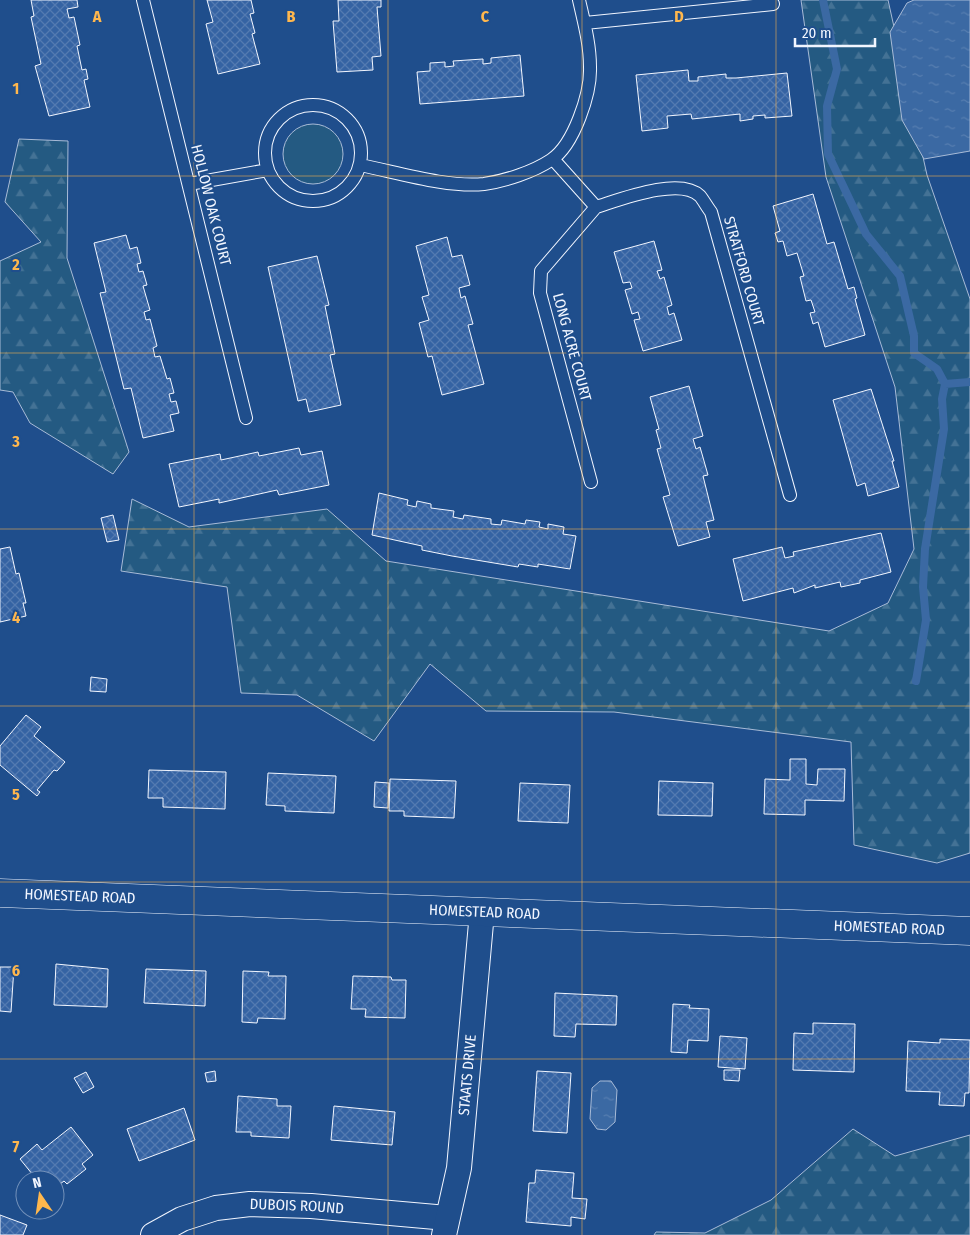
<svg xmlns="http://www.w3.org/2000/svg" width="970" height="1235" font-family="'Fira Sans Condensed',sans-serif">
<style>
.green{fill:#245a82;stroke:#a8bbd7}
.forest{fill:url(#forest-firs);stroke:#a8bbd7}
.water{fill:url(#water-ripples);stroke:#a8bbd7}
.lines{fill:none;stroke-linecap:round;stroke-linejoin:round}
.stream{stroke:#3b69a3;stroke-width:8}
.building{fill:url(#building-cross-hatch);stroke:#f2f6ff}
.service-casing{stroke:#f2f6ff;stroke-width:14}
.minor-casing{stroke:#f2f6ff;stroke-width:26}
.tertiary-casing{stroke:#f2f6ff;stroke-width:29}
.service{stroke:#1f4e8c;stroke-width:12}
.minor{stroke:#1f4e8c;stroke-width:24}
.tertiary{stroke:#1f4e8c;stroke-width:28}
.grid{fill:none;stroke:#ffb74d;stroke-width:1;stroke-opacity:0.55}
.labels{text-anchor:middle;stroke-width:4;stroke-linejoin:round;paint-order:stroke}
.street-label{font-size:15px;fill:#f2f6ff;stroke:#1f4e8c}
.grid-label{font-size:16px;text-anchor:middle;font-weight:bold;fill:#ffb74d;stroke:#1f4e8c;stroke-width:4;stroke-linejoin:round;paint-order:stroke}
</style>
<defs>
<pattern id="forest-firs" width="22" height="20" patternUnits="userSpaceOnUse" patternTransform="scale(1.25)"><rect width="22" height="20" fill="#245a82"/><path d="M5 1l3.5 6h-7zM16 11l3.5 6h-7z" fill="#447295"/></pattern>
<pattern id="water-ripples" width="26" height="14" patternUnits="userSpaceOnUse" patternTransform="scale(1.25)"><rect width="26" height="14" fill="#3b69a3"/><path d="M2 4q2-2 4 0t4 0M15 11q2-2 4 0t4 0" fill="none" stroke="#587fb1"/></pattern>
<pattern id="building-cross-hatch" width="8" height="8" patternUnits="userSpaceOnUse" patternTransform="scale(1.25)"><rect width="8" height="8" fill="#3563a3"/><path d="M0 0l8 8M0 8l8-8" fill="none" stroke="#537ab1"/></pattern>
</defs>
<rect width="100%" height="100%" fill="#1f4e8c"/>
<path class="green" d="M283 154a30 30 0 1 1 60 0a30 30 0 1 1-60 0Z"/>
<path class="forest" d="M 801,0 L 888,0 L 927,175 L 970,299 L 970,853 L 937,863 L 854,845 L 851,742 L 614,712 L 486,711 L 430,664 L 374,741 L 297,695 L 241,693 L 227,587 L 121,571 L 132,499 L 189,527 L 327,509 L 386,561 L 829,631 L 888,603 L 914,549 L 895,387 L 826,177 Z
M 19,139 L 68,141 L 67,258 L 129,452 L 113,474 L 30,423 L 13,392 L 0,390 L 0,261 L 41,242 L 5,202 Z
M 853,1129 L 895,1156 L 970,1135 L 970,1235 L 654,1235 L 656,1232 L 705,1233 L 771,1200 Z"/>
<path class="water" d="M 914,0 L 970,0 L 970,151 L 924,159 L 902,120 L 890,32 L 907,3 Z
M 600,1081 L 611,1081 L 617,1090 L 615,1122 L 606,1130 L 597,1129 L 590,1119 L 592,1088 Z"/>
<g class="lines">
<path class="stream" d="M 823,0 L 837,69 L 827,106 L 828,154 L 866,234 L 900,276 L 914,336 L 914,353 L 937,369 L 945,384 L 942,399 L 944,429 L 925,549 L 923,587 L 926,620 L 916,681
M 945,384 L 970,382"/>
</g>
<path class="building" d="M 31,0 L 77,0 L 78,7 L 67,9 L 69,18 L 74,17 L 80,45 L 77,46 L 82,70 L 86,69 L 88,79 L 84,80 L 90,107 L 49,116 L 35,66 L 41,64 L 31,17 L 34,16 Z
M 207,0 L 251,0 L 254,13 L 250,14 L 255,33 L 252,34 L 260,64 L 218,74 L 206,24 L 213,22 Z
M 338,0 L 381,0 L 381,7 L 377,7 L 381,56 L 372,57 L 373,70 L 337,72 L 333,21 L 339,21 Z
M 520,55 L 524,96 L 420,104 L 417,72 L 430,71 L 430,63 L 445,62 L 445,67 L 454,66 L 453,61 L 483,59 L 483,64 L 491,63 L 491,58 Z
M 688,70 L 689,81 L 698,81 L 698,77 L 726,74 L 726,78 L 736,78 L 787,73 L 792,116 L 765,118 L 765,115 L 753,116 L 753,119 L 740,121 L 740,114 L 692,119 L 691,114 L 667,116 L 668,128 L 642,131 L 636,75 Z
M 813,194 L 827,244 L 834,242 L 848,289 L 854,287 L 857,298 L 855,299 L 865,335 L 825,347 L 818,322 L 813,324 L 810,313 L 815,312 L 811,300 L 806,301 L 800,277 L 804,276 L 797,253 L 787,256 L 783,241 L 778,242 L 775,233 L 780,231 L 773,206 Z
M 126,235 L 130,249 L 137,247 L 141,263 L 137,264 L 139,272 L 143,271 L 147,285 L 143,286 L 150,310 L 144,312 L 146,320 L 150,319 L 157,346 L 153,348 L 155,357 L 160,356 L 167,379 L 170,378 L 174,393 L 169,394 L 171,402 L 176,401 L 179,413 L 170,415 L 174,431 L 143,438 L 131,388 L 124,389 L 100,293 L 106,292 L 94,243 Z
M 447,237 L 452,257 L 462,255 L 470,285 L 459,288 L 461,298 L 465,296 L 473,324 L 468,325 L 484,384 L 442,395 L 432,356 L 428,357 L 419,323 L 429,320 L 422,297 L 429,295 L 416,246 Z
M 654,241 L 662,270 L 657,271 L 660,279 L 664,277 L 672,305 L 667,307 L 669,315 L 674,313 L 682,340 L 643,351 L 634,320 L 640,319 L 638,312 L 632,314 L 625,290 L 632,288 L 630,282 L 623,283 L 614,252 Z
M 317,256 L 329,305 L 325,306 L 335,354 L 330,355 L 341,405 L 309,412 L 306,399 L 298,401 L 268,267 Z
M 689,386 L 703,436 L 693,439 L 696,449 L 700,447 L 708,475 L 703,476 L 714,520 L 706,522 L 710,537 L 678,546 L 663,497 L 670,495 L 657,449 L 661,448 L 656,430 L 659,429 L 650,397 Z
M 871,389 L 894,461 L 892,461 L 899,487 L 868,496 L 865,483 L 857,486 L 833,400 Z
M 299,448 L 301,455 L 322,451 L 329,485 L 279,495 L 277,490 L 219,503 L 219,499 L 179,507 L 169,464 L 220,454 L 221,460 L 258,452 L 259,456 Z
M 379,493 L 408,500 L 407,505 L 416,507 L 417,501 L 431,504 L 431,508 L 454,511 L 453,517 L 463,519 L 464,515 L 491,519 L 491,524 L 501,525 L 502,520 L 525,524 L 526,520 L 540,522 L 539,527 L 548,529 L 548,524 L 564,527 L 563,534 L 576,536 L 570,569 L 538,564 L 538,567 L 519,564 L 518,567 L 452,556 L 422,550 L 422,546 L 372,535 Z
M 113,515 L 119,540 L 107,542 L 101,518 Z
M 881,533 L 891,572 L 860,580 L 860,583 L 841,587 L 840,582 L 815,588 L 815,585 L 794,593 L 793,588 L 743,601 L 733,559 L 782,547 L 785,558 L 794,556 L 793,552 Z
M 10,547 L 16,574 L 19,573 L 26,603 L 23,603 L 26,616 L 0,622 L 0,549 Z
M 91,677 L 107,679 L 106,692 L 90,691 Z
M 26,715 L 41,727 L 34,736 L 65,762 L 57,771 L 54,770 L 37,790 L 40,792 L 37,796 L 0,765 L 0,746 Z
M 790,759 L 806,759 L 806,784 L 817,785 L 818,769 L 845,769 L 844,801 L 805,800 L 805,815 L 764,814 L 765,779 L 790,780 Z
M 149,770 L 226,772 L 225,809 L 163,807 L 163,798 L 148,798 Z
M 268,773 L 336,776 L 334,813 L 285,811 L 285,806 L 266,805 Z
M 390,779 L 456,781 L 454,818 L 404,816 L 404,811 L 389,811 Z
M 659,781 L 713,783 L 712,816 L 658,815 Z
M 375,782 L 389,783 L 388,808 L 374,807 Z
M 520,783 L 570,785 L 568,823 L 518,821 Z
M 56,964 L 108,969 L 107,1007 L 54,1005 Z
M 0,967 L 14,967 L 11,1012 L 0,1011 Z
M 146,969 L 206,971 L 205,1006 L 144,1003 Z
M 243,971 L 269,972 L 268,976 L 286,976 L 285,1019 L 258,1018 L 257,1023 L 242,1022 Z
M 353,976 L 391,977 L 392,980 L 406,980 L 405,1018 L 365,1017 L 366,1009 L 351,1009 Z
M 555,993 L 617,996 L 616,1025 L 576,1024 L 575,1037 L 554,1036 Z
M 673,1004 L 690,1005 L 689,1008 L 709,1009 L 708,1041 L 688,1040 L 687,1053 L 671,1052 Z
M 813,1023 L 855,1024 L 854,1072 L 793,1070 L 794,1033 L 813,1034 Z
M 720,1036 L 747,1038 L 745,1069 L 718,1067 Z
M 940,1039 L 970,1040 L 969,1093 L 965,1093 L 964,1106 L 939,1105 L 940,1092 L 906,1091 L 908,1041 L 940,1043 Z
M 724,1070 L 740,1070 L 739,1081 L 724,1080 Z
M 215,1071 L 216,1081 L 207,1082 L 205,1073 Z
M 537,1071 L 571,1073 L 567,1133 L 533,1131 Z
M 86,1072 L 94,1087 L 83,1093 L 74,1078 Z
M 238,1096 L 277,1099 L 277,1106 L 291,1106 L 289,1138 L 251,1136 L 251,1132 L 236,1132 Z
M 334,1106 L 395,1112 L 392,1145 L 331,1140 Z
M 184,1108 L 195,1140 L 139,1161 L 127,1129 Z
M 71,1127 L 93,1155 L 82,1164 L 86,1169 L 67,1184 L 64,1181 L 55,1188 L 55,1180 L 37,1180 L 20,1159 L 37,1144 L 42,1150 Z
M 536,1170 L 574,1173 L 572,1198 L 587,1199 L 585,1219 L 571,1217 L 571,1226 L 526,1222 L 529,1183 L 535,1183 Z
M 0,1215 L 27,1225 L 23,1235 L 0,1235 Z"/>
<g class="lines">
<g class="service-casing">
<path id="service" d="M 143,0 L 246,418
M 585,23 L 773,4
M265 153a48 48 0 1 1 96 0a48 48 0 1 1-96 0Z
M 553,159 L 596,207
M 360,165 C 396,172 448,188 484,184 C 505,181 533,172 551,160 C 574,145 591,93 590,67 C 590,44 584,22 579,0
M 189,184 L 268,170
M 596,207 C 619,200 680,176 700,196 C 704,201 707,207 711,212 L 790,495
M 591,482 L 540,293 L 541,271 L 596,207"/>
</g>
<g class="minor-casing">
<g id="minor">
<path id="s1" d="M 153,1235 L 182,1219 L 216,1208 L 250,1204 L 311,1206 L 447,1218"/>
<path id="s2" d="M 444,1235 L 459,1168 L 482,912"/>
</g>
</g>
<g class="tertiary-casing">
<g id="tertiary">
<path id="s3" d="M 0,893 L 970,931"/>
</g>
</g>
<use href="#service" class="service"/>
<use href="#minor" class="minor"/>
<use href="#tertiary" class="tertiary"/>
</g>
<path class="grid" d="M 194,0 L 194,1235M 388,0 L 388,1235M 582,0 L 582,1235M 776,0 L 776,1235M 0,176 L 970,176M 0,353 L 970,353M 0,529 L 970,529M 0,706 L 970,706M 0,882 L 970,882M 0,1059 L 970,1059"/>
<g class="labels">
<g class="street-label">
<text transform="translate(211 205) rotate(76)" y="5">HOLLOW OAK COURT</text>
<text transform="translate(744 271) rotate(74)" y="5">STRATFORD COURT</text>
<text transform="translate(572 347) rotate(75)" y="5">LONG ACRE COURT</text>
<text dy="5" stroke="none"><textPath href="#s3" startOffset="80">HOMESTEAD ROAD</textPath></text>
<text dy="5" stroke="none"><textPath href="#s3" startOffset="485">HOMESTEAD ROAD</textPath></text>
<text dy="5" stroke="none"><textPath href="#s3" startOffset="890">HOMESTEAD ROAD</textPath></text>
<text dy="5" stroke="none"><textPath href="#s2" startOffset="162">STAATS DRIVE</textPath></text>
<text dy="5" stroke="none"><textPath href="#s1" startOffset="150">DUBOIS ROUND</textPath></text>
</g>
</g>
<g class="grid-label">
<text x="97" y="22">A</text>
<text x="291" y="22">B</text>
<text x="485" y="22">C</text>
<text x="679" y="22">D</text>
<text x="16" y="94">1</text>
<text x="16" y="270">2</text>
<text x="16" y="447">3</text>
<text x="16" y="623">4</text>
<text x="16" y="800">5</text>
<text x="16" y="976">6</text>
<text x="16" y="1152">7</text>
</g>
<g transform="translate(40 1195) rotate(347)"><circle r="24" fill="#1f4e8c" stroke="#7391ba"/>
<path d="M0-4L9 19L0 12L-9 19Z" fill="#ffb74d"/>
<text y="-8" font-size="14" font-weight="bold" text-anchor="middle" fill="#f2f6ff">N</text>
</g>
<path d="M795 38v8h80v-8" fill="none" stroke="#f2f6ff" stroke-width="2.5"/>
<text x="802" y="38" font-size="15" fill="#f2f6ff" stroke="#1f4e8c" stroke-width="4" paint-order="stroke">20 m</text>
</svg>
